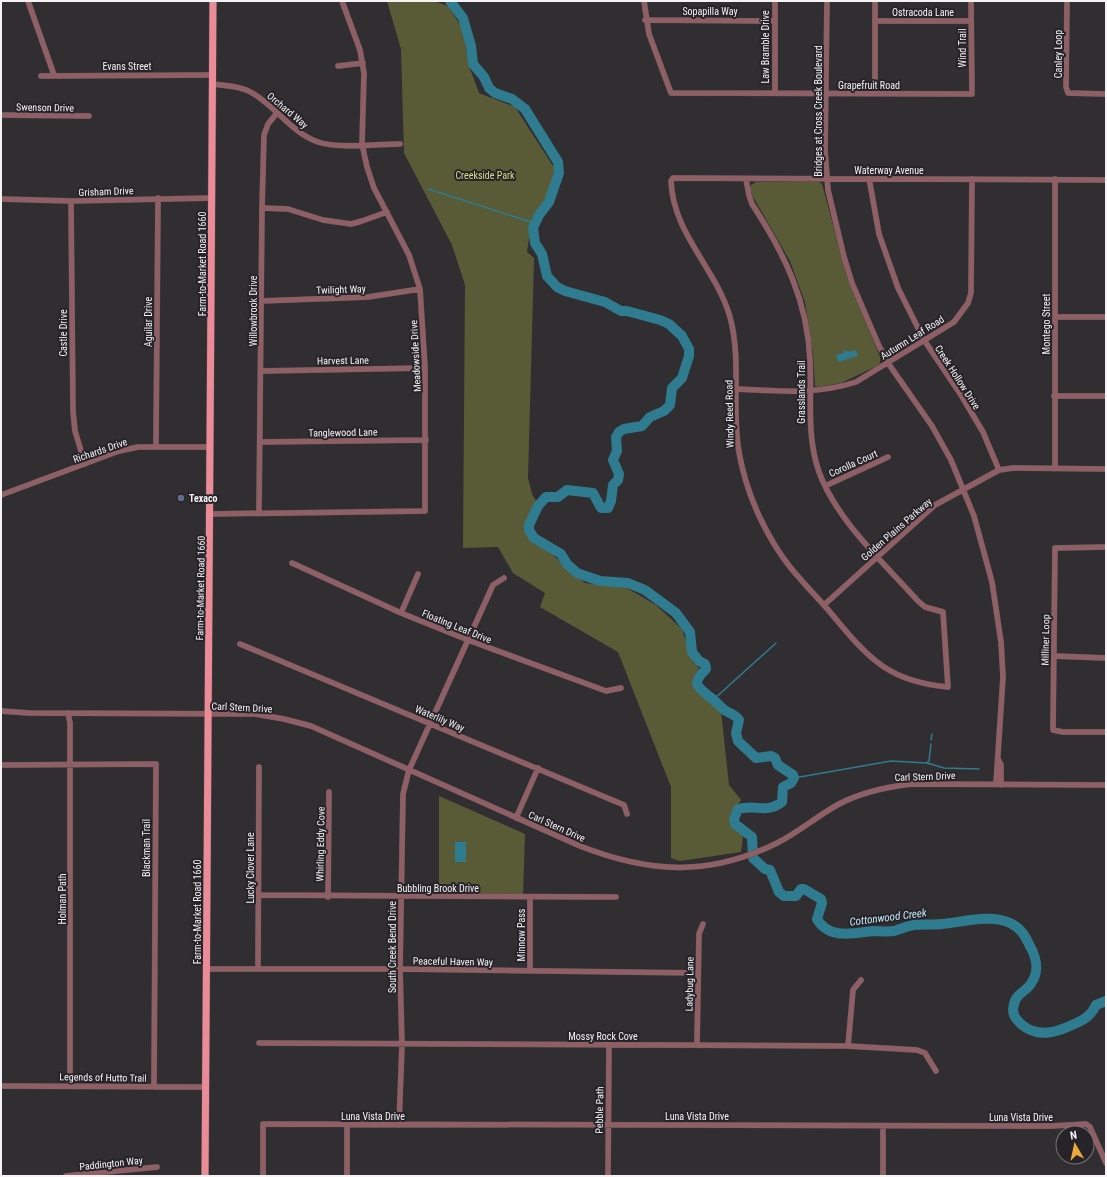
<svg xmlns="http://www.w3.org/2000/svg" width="1107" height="1177" font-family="'Roboto Condensed',sans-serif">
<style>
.green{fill:#595b36}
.water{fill:#2f7b8f}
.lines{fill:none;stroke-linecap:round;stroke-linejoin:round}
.stream{stroke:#2f7b8f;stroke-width:1.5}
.river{stroke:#2f7b8f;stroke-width:10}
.minor-casing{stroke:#4c494d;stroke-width:6}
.major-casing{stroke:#4c494d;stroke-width:8}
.minor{stroke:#8e5f64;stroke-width:5.5}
.major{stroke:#ec8b98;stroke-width:7}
.service-dot{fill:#5c6f8a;stroke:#272429;stroke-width:1.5}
.labels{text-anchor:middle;stroke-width:4;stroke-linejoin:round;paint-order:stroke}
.street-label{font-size:10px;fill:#f4f2f5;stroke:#272429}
.park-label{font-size:10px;fill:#dade88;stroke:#272429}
.poi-label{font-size:10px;font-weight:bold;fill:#f4f2f5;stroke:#272429;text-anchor:start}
.water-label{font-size:11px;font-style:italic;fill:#c2e9f5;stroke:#272429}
</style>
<rect width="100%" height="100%" fill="#312e32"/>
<path class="green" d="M 387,1 L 434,1 L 448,6 L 463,29 L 469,66 L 479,93 L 515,107 L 555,169 L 546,201 L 532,218 L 527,252 L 534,258 L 528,478 L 532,494 L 536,501 L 525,531 L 585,583 L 627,588 L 656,605 L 682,629 L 693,662 L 699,668 L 693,682 C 699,695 711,701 721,711 L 729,785 L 741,800 L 734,810 L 732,824 L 742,831 L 743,837 L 741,852 L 680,861 L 671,858 L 671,787 L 618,652 L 540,607 L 545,593 L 513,573 L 498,547 L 463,548 L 465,285 L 452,245 L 404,153 L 401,49 Z
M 756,182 L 819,182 L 822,184 L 846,273 L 880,357 L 880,363 L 877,366 L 841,383 L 818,387 L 815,386 L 813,353 L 805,302 L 790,261 L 752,195 L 750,189 L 751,185 Z
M 439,796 L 525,834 L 523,895 L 439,894 Z"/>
<path class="water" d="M 846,350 L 847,352 L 856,350 L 858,356 L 838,362 L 836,355 L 844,353 L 843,351 Z
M 455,842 L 466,842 L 466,862 L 455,862 Z"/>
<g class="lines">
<path class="stream" d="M 428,189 L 534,223
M 713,700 L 776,643
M 931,740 L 932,734
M 927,763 L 944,768 L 979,769
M 794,778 L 891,761 L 926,763 L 929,761 L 931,744"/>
<path class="river" d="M 450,1 L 463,18 L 471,46 L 473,64 L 484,77 L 489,88 L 495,93 L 512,99 L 525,109 L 558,162 L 559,173 L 549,202 L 539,215 L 533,228 L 535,243 L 542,254 L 547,276 L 557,287 L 565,291 L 605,302 L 621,311 L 627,311 L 660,320 L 669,324 L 682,336 L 689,349 L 689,356 L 682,378 L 672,388 L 670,405 L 664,411 L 650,417 L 642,426 L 624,429 L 619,432 L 616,437 L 617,451 L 613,460 L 619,474 L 618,480 L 613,485 L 611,501 L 608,508 L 601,508 L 593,493 L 567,490 L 558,497 L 546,497 L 538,506 L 529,525 L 529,530 L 534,538 L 561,554 L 567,564 L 577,573 L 600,581 L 628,583 L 645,590 L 676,613 L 690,632 L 692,652 L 699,661 L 705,664 L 706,669 C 691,684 697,686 710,697 C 716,701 720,707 726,711 C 731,714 736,715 739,720 L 736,733 L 738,741 L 756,758 L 771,756 L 775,758 L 778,765 L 793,775 L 794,778 L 791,783 L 783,787 L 782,802 C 766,814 757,804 738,809 L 734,819 L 735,824 L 752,837 L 753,858 L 765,869 L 770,870 L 779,892 L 784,896 L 796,896 L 801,889 L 804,889 L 821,899 L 822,903 L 817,919 C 829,940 854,933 873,931 C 880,931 887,932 894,931 C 901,929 907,926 914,925 C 923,924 932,925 942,924 C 963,922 991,914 1010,923 C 1021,928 1025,936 1030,946 C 1037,959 1040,972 1030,985 C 1023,994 1015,993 1013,1009 C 1013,1016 1016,1019 1021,1024 C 1037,1038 1055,1033 1072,1025 C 1084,1020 1091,1016 1096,1005 L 1106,1001"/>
<g class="minor-casing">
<path id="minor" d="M 28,1 L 54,75
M 644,1 L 649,34 L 671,93 L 972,94 L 971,1
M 827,1 L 825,150 L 828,190 L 844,257 L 852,283 L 879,346 L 888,363 L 932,426 L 951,460 L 974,516 L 992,582 L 1001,642 L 1003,677 L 996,784
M 1067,1 L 1066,87 L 1068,93 L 1106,94
M 645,20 L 774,21
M 875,21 L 971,21
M 338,66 L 363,63
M 41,76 L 213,75
M 213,84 C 227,86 242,86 254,94 C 277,108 292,133 318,142 C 339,149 377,144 400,144
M 775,93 L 775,1
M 875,93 L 875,1
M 1,115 L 89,116
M 869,178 L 879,234 L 898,288 L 924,340 L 961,395 L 983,432 L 999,470
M 746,179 L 749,195 L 752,204 C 784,253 808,301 810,361 C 812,399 806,434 819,472 C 837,521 884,563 918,601 L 925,607 L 943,612 L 948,687 C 927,685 902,679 884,667 C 863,653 846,631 830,612 C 817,597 803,583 790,567 C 765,535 746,493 739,452 C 731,407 742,361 730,317 C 716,268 673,234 671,181 L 673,178 L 1106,180
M 1,199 L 71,201 L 212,198
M 71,201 L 73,411 L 75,431 L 85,464
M 262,208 L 288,209 L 323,220 L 351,224 L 362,221 L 387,212
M 261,301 L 368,297 L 420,289
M 1055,317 L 1106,317
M 262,371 L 425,368
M 737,389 C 778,391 816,395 856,382 L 954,322 L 968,303 L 971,293 L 972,179
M 1054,396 L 1106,396
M 261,442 L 426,440
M 156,446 L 158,198
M 1055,469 L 1055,179
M 825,486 L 888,457
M 1,495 L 119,451 L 138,447 L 210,447
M 259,513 L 262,208 L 264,135 L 268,124 L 277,113
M 211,514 L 425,511 L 425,368 L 420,289 L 409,255 L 374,188 L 367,167 L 362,144 L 364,73 L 360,50 L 342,1
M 1106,547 L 1055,548 L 1053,730 L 1063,732 L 1106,732
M 292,563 L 401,613 L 468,640 L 606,691 L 621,688
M 824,605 L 935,505 L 999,470 L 1013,468 L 1106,469
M 401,613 L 418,574
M 240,644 L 624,805 L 627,814
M 1054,656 L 1106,658
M 1,711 L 29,713 L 255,714 L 284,719 L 311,726 L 580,846 C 649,873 709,877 777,843 C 799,832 817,816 839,804 C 862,792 886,787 911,784 L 1106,785
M 68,713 L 70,723 L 70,1086
M 998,759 L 1001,765 L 1001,785
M 1,765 L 156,764 L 154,1087
M 516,818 L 538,768
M 259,895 L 616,897
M 328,897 L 329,792
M 207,969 L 400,969 L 698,973
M 258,969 L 259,767
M 530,971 L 530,898
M 259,1043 L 848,1046 L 917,1050 L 925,1053 L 936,1071
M 697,1045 L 699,934 L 703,924
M 848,1046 L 853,990 L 861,980
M 1,1086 L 205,1087
M 399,1125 L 402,1045 L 400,969 L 403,794 L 409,770 L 493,585 L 504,578
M 66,1176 L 157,1167
M 263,1176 L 263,1124 L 1052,1126 L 1086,1124 L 1090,1127 L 1106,1163
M 347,1176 L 347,1125
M 608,1176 L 609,1045
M 883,1176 L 883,1126"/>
</g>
<g class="major-casing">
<path id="major" d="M 205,1176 L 213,1"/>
</g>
<use href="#minor" class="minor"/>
<use href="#major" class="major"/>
</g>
<circle class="service-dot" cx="181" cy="498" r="4"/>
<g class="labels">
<g class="street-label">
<text x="710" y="15">Sopapilla Way</text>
<text x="923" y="16">Ostracoda Lane</text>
<text transform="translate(765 47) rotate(-90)" y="4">Law Bramble Drive</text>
<text transform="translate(962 48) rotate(-90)" y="4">Wind Trail</text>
<text transform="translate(1058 54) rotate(-90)" y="4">Canley Loop</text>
<text x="127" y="70">Evans Street</text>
<text x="869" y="89">Grapefruit Road</text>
<text transform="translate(45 107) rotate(1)" y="4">Swenson Drive</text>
<text transform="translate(288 110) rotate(40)" y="4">Orchard Way</text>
<text transform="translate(818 111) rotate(-90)" y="4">Bridges at Cross Creek Boulevard</text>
<text x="889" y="174">Waterway Avenue</text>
<text transform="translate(106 191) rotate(-2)" y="4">Grisham Drive</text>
<text transform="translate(202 264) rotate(-90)" y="4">Farm-to-Market Road 1660</text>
<text transform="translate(341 289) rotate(-2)" y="4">Twilight Way</text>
<text transform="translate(253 311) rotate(-90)" y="4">Willowbrook Drive</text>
<text transform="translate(148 322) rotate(-90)" y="4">Aguilar Drive</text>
<text transform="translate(1046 324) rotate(-90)" y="4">Montego Street</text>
<text transform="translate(63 333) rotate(-90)" y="4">Castle Drive</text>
<text transform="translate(912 337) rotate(-32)" y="4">Autumn Leaf Road</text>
<text transform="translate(415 356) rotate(-93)" y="4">Meadowside Drive</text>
<text transform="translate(343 360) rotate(-1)" y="4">Harvest Lane</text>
<text transform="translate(958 377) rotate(57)" y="4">Creek Hollow Drive</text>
<text transform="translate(801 392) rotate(-90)" y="4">Grasslands Trail</text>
<text transform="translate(729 414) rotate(-91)" y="4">Windy Reed Road</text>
<text transform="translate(343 432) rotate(-1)" y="4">Tanglewood Lane</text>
<text transform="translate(100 450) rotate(-19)" y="4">Richards Drive</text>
<text transform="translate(853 463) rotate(-24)" y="4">Corolla Court</text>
<text transform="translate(896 529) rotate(-41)" y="4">Golden Plains Parkway</text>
<text transform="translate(200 588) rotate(-89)" y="4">Farm-to-Market Road 1660</text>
<text transform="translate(457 626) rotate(22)" y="4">Floating Leaf Drive</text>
<text transform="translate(1045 640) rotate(-89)" y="4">Milliner Loop</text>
<text transform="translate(242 707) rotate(3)" y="4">Carl Stern Drive</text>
<text transform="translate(440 718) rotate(23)" y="4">Waterlily Way</text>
<text transform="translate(925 776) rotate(-2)" y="4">Carl Stern Drive</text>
<text transform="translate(557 826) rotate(24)" y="4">Carl Stern Drive</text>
<text transform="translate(320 844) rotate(-89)" y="4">Whirling Eddy Cove</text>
<text transform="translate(146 848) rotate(-90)" y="4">Blackman Trail</text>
<text transform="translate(250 868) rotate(-90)" y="4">Lucky Clover Lane</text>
<text x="438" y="892">Bubbling Brook Drive</text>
<text transform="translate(62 899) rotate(-90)" y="4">Holman Path</text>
<text transform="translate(197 912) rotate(-90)" y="4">Farm-to-Market Road 1660</text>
<text transform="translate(521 935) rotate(-90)" y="4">Minnow Pass</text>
<text transform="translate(392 947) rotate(-90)" y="4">South Creek Bend Drive</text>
<text transform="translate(453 961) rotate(1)" y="4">Peaceful Haven Way</text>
<text transform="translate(689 984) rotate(-89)" y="4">Ladybug Lane</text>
<text x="603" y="1040">Mossy Rock Cove</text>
<text transform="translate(103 1077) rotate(1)" y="4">Legends of Hutto Trail</text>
<text transform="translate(599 1110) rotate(-89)" y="4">Pebble Path</text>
<text x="373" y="1120">Luna Vista Drive</text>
<text x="697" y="1120">Luna Vista Drive</text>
<text x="1021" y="1121">Luna Vista Drive</text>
<text transform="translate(111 1163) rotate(-6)" y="4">Paddington Way</text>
</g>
<g class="park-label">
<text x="485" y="179">Creekside Park</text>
</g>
<g class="poi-label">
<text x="189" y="502">Texaco</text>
</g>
<g class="water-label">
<text transform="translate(888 917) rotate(-7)" y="4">Cottonwood Creek</text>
</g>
</g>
<rect width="1107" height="1177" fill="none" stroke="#f4f2f5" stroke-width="4"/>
<g transform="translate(1075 1145) rotate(351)"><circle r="19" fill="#272429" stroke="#79767b"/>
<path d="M0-3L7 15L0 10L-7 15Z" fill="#eba93a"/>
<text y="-6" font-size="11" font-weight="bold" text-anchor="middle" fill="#f4f2f5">N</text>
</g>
</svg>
